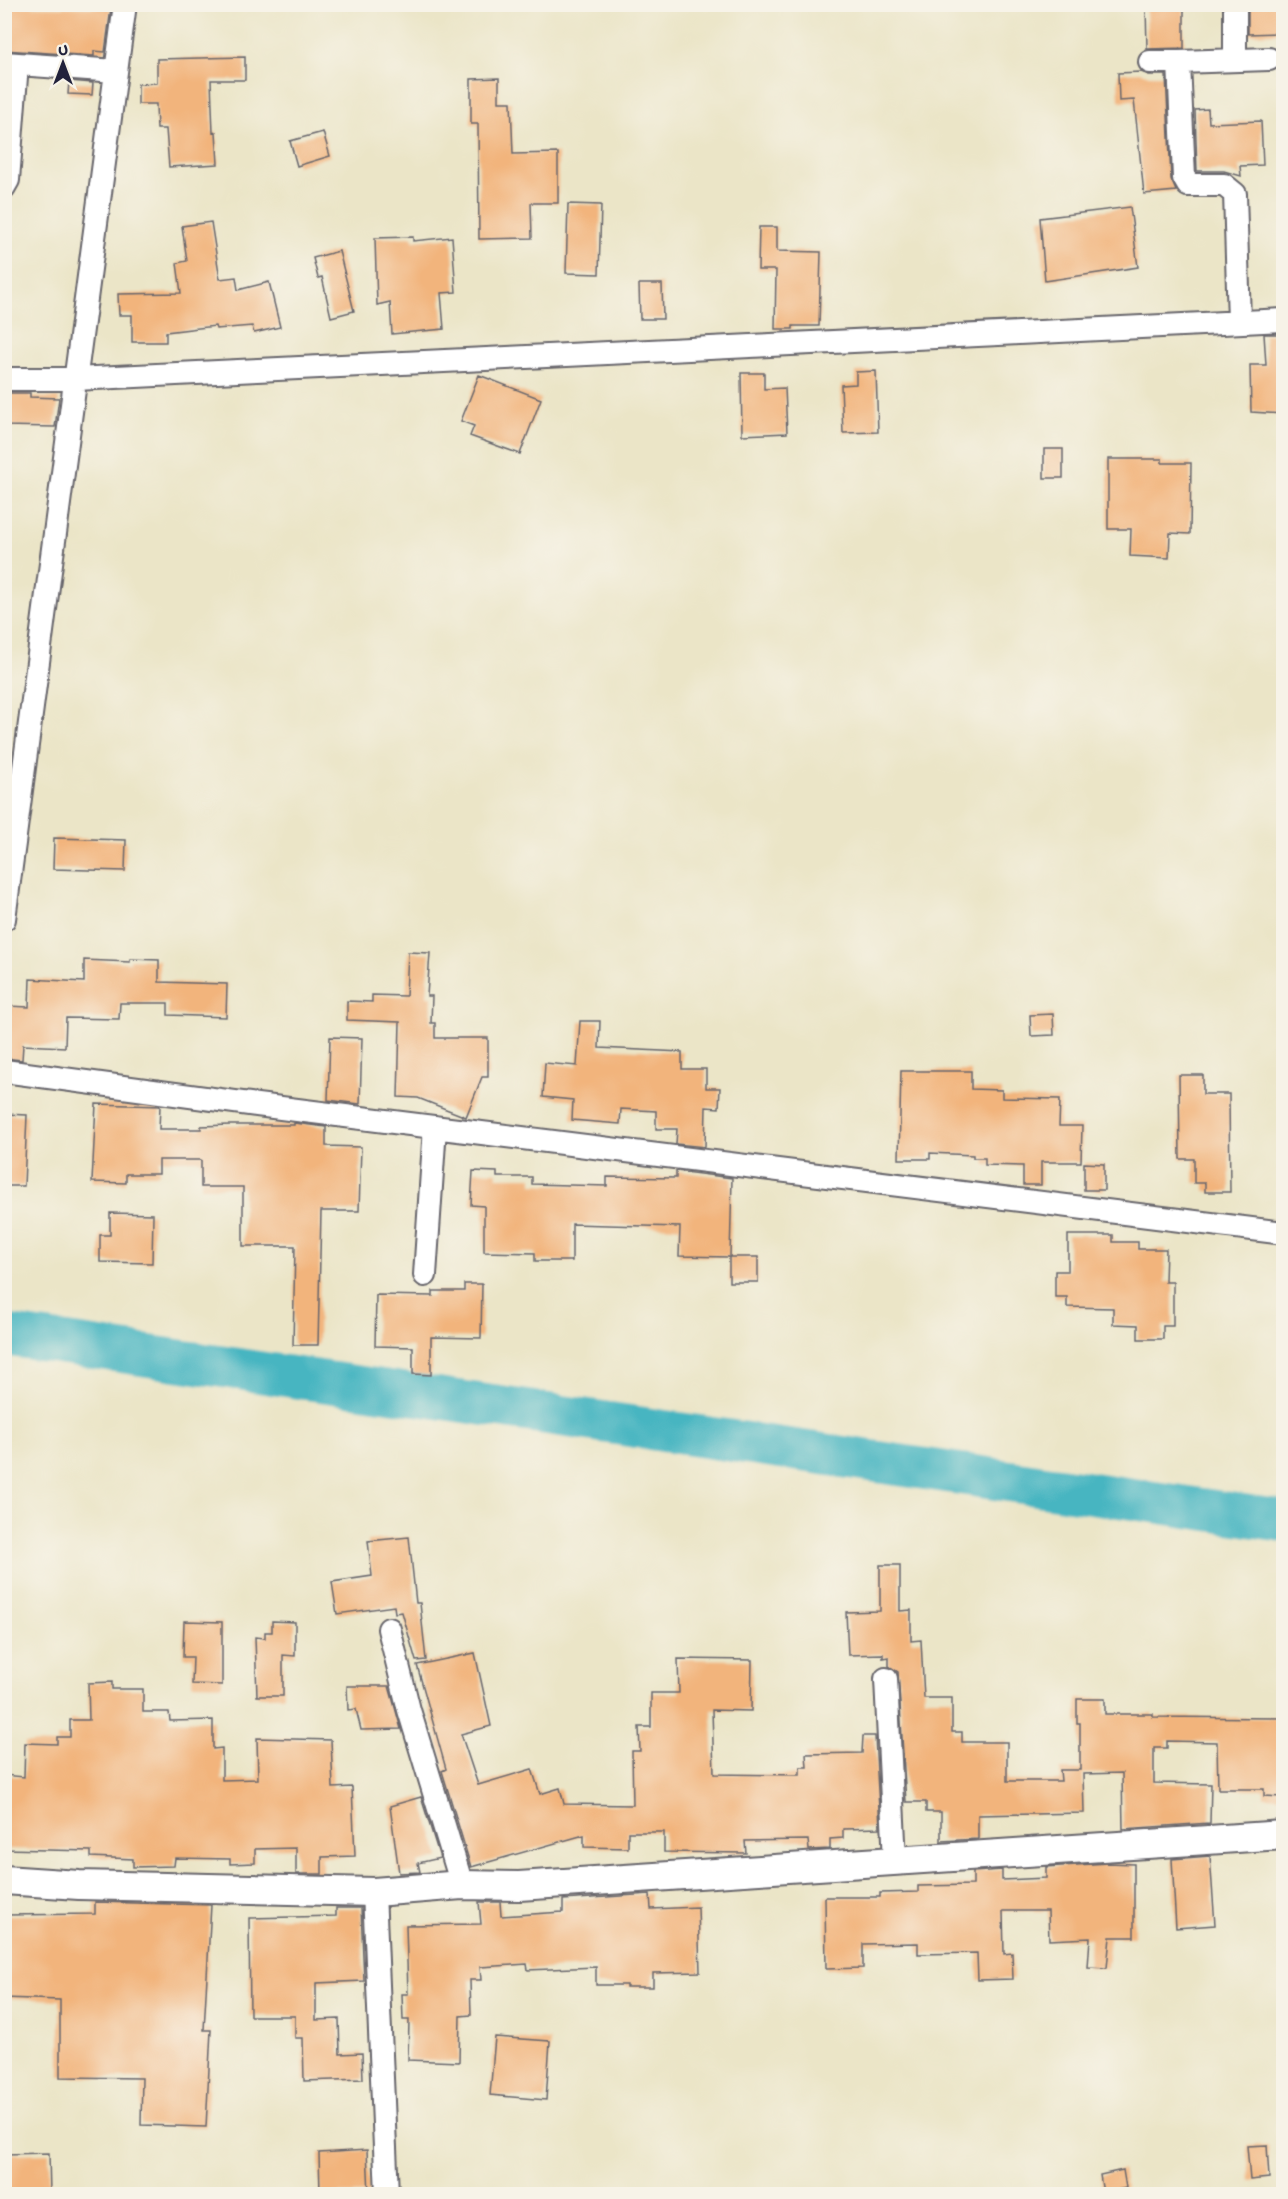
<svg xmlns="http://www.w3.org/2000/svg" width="1288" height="2199" font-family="'Gochi Hand',sans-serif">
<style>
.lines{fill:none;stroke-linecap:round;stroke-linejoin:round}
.river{stroke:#47b5c1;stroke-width:42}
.building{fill:#f2b47b}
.minor-casing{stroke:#68666c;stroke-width:26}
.tertiary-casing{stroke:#68666c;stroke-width:32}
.minor{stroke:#fff;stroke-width:22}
.tertiary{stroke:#fff;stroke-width:28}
</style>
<rect width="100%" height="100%" fill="#f7f3e8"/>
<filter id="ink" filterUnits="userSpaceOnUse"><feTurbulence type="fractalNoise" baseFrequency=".0167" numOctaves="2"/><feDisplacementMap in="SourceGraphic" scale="12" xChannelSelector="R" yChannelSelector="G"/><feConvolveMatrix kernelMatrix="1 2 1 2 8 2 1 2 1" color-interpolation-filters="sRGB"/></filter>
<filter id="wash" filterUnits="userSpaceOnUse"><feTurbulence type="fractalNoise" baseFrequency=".008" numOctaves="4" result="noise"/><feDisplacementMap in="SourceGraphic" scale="24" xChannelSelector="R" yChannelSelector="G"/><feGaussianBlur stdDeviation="1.35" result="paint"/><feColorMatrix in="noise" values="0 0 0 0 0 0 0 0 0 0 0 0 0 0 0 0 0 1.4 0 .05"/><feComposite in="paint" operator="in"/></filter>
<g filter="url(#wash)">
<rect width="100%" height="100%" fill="#ebe5c7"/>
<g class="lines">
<path class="river" d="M 4,1335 L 1284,1521"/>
</g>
<g id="blocks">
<path class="building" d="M 1248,4 L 1279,4 L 1280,33 L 1248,34 Z
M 1184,5 L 1184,48 L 1147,49 L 1146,6 Z
M 4,6 L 111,8 L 105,52 L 94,51 L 94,56 L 4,50 Z
M 245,57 L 245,80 L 211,80 L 213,133 L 216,132 L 218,164 L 169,167 L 166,129 L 157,129 L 156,104 L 138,104 L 138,84 L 157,83 L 157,59 Z
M 1141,72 L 1149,75 L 1166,75 L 1171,179 L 1176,191 L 1144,194 L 1134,100 L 1119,101 L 1118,73 Z
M 499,78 L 499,102 L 511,102 L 513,154 L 558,153 L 558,203 L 531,203 L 532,238 L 479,239 L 478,124 L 471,124 L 471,79 Z
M 69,81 L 93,83 L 92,95 L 68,94 Z
M 1208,109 L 1209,123 L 1261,121 L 1263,165 L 1240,166 L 1241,176 L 1224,171 L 1197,171 L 1195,110 Z
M 323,132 L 330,156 L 297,166 L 290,141 Z
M 568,204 L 601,205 L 599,274 L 566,273 Z
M 1130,207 L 1138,267 L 1045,281 L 1040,218 Z
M 211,222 L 220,279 L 236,277 L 238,290 L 269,282 L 280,327 L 254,333 L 252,326 L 216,329 L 215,326 L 166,332 L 166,342 L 132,342 L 132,315 L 119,315 L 118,294 L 181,293 L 177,263 L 187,261 L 182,226 Z
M 759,227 L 777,227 L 777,251 L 821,252 L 819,326 L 793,326 L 793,329 L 775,329 L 776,270 L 758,270 Z
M 413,237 L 413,241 L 452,237 L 456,292 L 441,293 L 444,329 L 392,334 L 390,302 L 377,305 L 375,238 Z
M 339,251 L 354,311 L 331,317 L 322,277 L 318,278 L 313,258 Z
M 639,284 L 662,284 L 663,319 L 640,319 Z
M 1264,334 L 1283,334 L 1284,414 L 1251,412 L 1250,365 L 1266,365 Z
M 876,371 L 878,432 L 843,433 L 841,385 L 856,384 L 856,372 Z
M 741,373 L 764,373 L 764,389 L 785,388 L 787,433 L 742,435 Z
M 479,375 L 541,399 L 520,454 L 470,436 L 474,426 L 461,421 Z
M 4,393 L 30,393 L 30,397 L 59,398 L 55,427 L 4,426 Z
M 1044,449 L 1063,449 L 1063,478 L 1044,478 Z
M 1108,459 L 1162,459 L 1162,463 L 1191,463 L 1190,534 L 1170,533 L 1169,558 L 1130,556 L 1131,529 L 1108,529 Z
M 54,838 L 126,840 L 125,871 L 53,869 Z
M 408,952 L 430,953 L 427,996 L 432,996 L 431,1023 L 435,1023 L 435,1038 L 488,1038 L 488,1077 L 482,1077 L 466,1117 L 418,1098 L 398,1097 L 400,1022 L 347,1020 L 347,1001 L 372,1002 L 372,995 L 406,996 Z
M 130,959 L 159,960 L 159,982 L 227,984 L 226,1017 L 168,1015 L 168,1003 L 120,1003 L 119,1019 L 66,1018 L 65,1047 L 23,1045 L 22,1060 L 4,1058 L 7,1006 L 29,1007 L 30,979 L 84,982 L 84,960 L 130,962 Z
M 1053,1014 L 1054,1035 L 1031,1036 L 1030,1015 Z
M 580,1021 L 600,1021 L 599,1048 L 682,1052 L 682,1069 L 706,1069 L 706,1088 L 720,1088 L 719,1108 L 706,1107 L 705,1147 L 676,1144 L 677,1129 L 656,1129 L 656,1111 L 621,1109 L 620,1124 L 572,1120 L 573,1100 L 543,1097 L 545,1063 L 577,1066 Z
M 330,1037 L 362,1038 L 360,1104 L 328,1100 Z
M 901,1071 L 971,1071 L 971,1089 L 1002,1090 L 1002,1098 L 1060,1099 L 1059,1126 L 1082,1126 L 1081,1162 L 1041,1162 L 1041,1185 L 1023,1185 L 1023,1166 L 985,1165 L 985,1158 L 973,1158 L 973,1155 L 930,1153 L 930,1159 L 899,1159 Z
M 1179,1075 L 1203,1075 L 1203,1094 L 1229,1094 L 1230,1192 L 1205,1192 L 1205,1183 L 1194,1183 L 1194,1159 L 1180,1159 Z
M 96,1104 L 160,1106 L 159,1129 L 201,1129 L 201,1126 L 230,1125 L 294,1125 L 294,1123 L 326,1127 L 326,1146 L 361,1147 L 359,1211 L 321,1211 L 318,1345 L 293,1345 L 295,1246 L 243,1246 L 243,1187 L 201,1187 L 201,1160 L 159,1160 L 159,1174 L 126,1174 L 126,1183 L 92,1182 Z
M 4,1114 L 27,1115 L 24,1186 L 4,1186 Z
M 1084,1163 L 1104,1164 L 1104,1190 L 1084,1190 Z
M 473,1171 L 497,1172 L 497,1177 L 532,1177 L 532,1184 L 607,1186 L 607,1177 L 676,1178 L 676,1171 L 732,1178 L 730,1257 L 758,1257 L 758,1282 L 729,1282 L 729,1257 L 679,1256 L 680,1227 L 572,1224 L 572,1261 L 535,1261 L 535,1253 L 484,1252 L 484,1206 L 471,1205 Z
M 110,1213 L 153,1214 L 152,1263 L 100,1262 L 100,1235 L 110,1235 Z
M 1068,1235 L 1113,1235 L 1113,1242 L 1138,1242 L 1138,1249 L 1166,1249 L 1165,1282 L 1173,1282 L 1173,1326 L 1163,1326 L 1163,1339 L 1138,1339 L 1138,1325 L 1113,1324 L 1113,1308 L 1067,1307 L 1067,1297 L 1055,1297 L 1055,1271 L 1068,1271 Z
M 464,1284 L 482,1284 L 481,1338 L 431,1337 L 431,1375 L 413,1374 L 413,1347 L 375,1346 L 376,1295 L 433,1296 L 433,1291 L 464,1291 Z
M 409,1537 L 416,1603 L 420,1603 L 426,1660 L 416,1661 L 402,1612 L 395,1613 L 394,1606 L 337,1614 L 332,1582 L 372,1576 L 368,1541 Z
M 880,1565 L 900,1565 L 900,1611 L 911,1610 L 911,1641 L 921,1640 L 924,1698 L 952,1698 L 952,1732 L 962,1732 L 962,1742 L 1007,1742 L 1007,1781 L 1061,1781 L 1060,1770 L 1080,1770 L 1080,1723 L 1077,1723 L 1077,1699 L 1105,1699 L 1105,1714 L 1153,1714 L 1153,1717 L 1284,1718 L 1282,1797 L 1264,1796 L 1264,1789 L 1218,1789 L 1217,1742 L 1167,1741 L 1167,1748 L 1154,1748 L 1154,1783 L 1211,1784 L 1210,1823 L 1123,1829 L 1122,1773 L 1083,1774 L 1084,1813 L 978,1815 L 978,1839 L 941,1841 L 941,1812 L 926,1812 L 926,1802 L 906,1802 L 898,1672 L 889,1666 L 889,1657 L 883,1658 L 883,1654 L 848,1655 L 846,1612 L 880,1611 Z
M 184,1621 L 222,1622 L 222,1685 L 192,1684 L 193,1657 L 183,1657 Z
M 272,1621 L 295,1622 L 295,1656 L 283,1655 L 283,1696 L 257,1696 L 255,1637 L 265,1638 L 265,1632 L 272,1632 Z
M 475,1653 L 491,1726 L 461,1734 L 478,1785 L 532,1769 L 540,1794 L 560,1788 L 564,1804 L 633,1805 L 632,1751 L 640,1751 L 639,1727 L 651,1727 L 651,1693 L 679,1693 L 678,1659 L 752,1660 L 751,1711 L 712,1710 L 714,1774 L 800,1775 L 800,1767 L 807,1767 L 806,1754 L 862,1753 L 863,1736 L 875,1736 L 880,1828 L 843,1829 L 843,1838 L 830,1839 L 830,1849 L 809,1850 L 808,1840 L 745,1841 L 746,1853 L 664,1852 L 664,1832 L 628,1832 L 628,1848 L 584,1847 L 584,1835 L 471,1867 L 442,1771 L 446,1769 L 417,1665 Z
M 112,1682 L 112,1689 L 143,1689 L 143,1712 L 169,1712 L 170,1721 L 213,1720 L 213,1749 L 222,1748 L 222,1780 L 258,1779 L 257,1738 L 331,1740 L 333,1788 L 352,1787 L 355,1856 L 322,1857 L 322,1874 L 296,1874 L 296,1848 L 255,1849 L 255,1863 L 230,1864 L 230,1859 L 175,1858 L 174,1866 L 133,1867 L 133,1859 L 91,1857 L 91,1851 L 4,1849 L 4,1775 L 24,1777 L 25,1743 L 57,1744 L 57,1737 L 70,1737 L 70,1720 L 89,1720 L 88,1683 Z
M 347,1686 L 389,1686 L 401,1729 L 361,1730 L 356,1709 L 348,1710 Z
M 421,1797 L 440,1858 L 418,1863 L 420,1872 L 399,1873 L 390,1806 Z
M 1210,1856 L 1215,1925 L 1176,1928 L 1172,1859 Z
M 1108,1863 L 1134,1864 L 1134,1937 L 1110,1937 L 1107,1968 L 1088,1967 L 1090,1938 L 1049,1940 L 1048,1911 L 1003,1911 L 1004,1954 L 1012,1953 L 1013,1979 L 978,1980 L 977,1953 L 918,1954 L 918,1943 L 863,1944 L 863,1968 L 826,1969 L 825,1897 L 880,1897 L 880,1893 L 918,1892 L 918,1886 L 973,1885 L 973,1872 L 1002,1870 L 1002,1880 L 1046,1878 L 1046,1867 Z
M 650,1894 L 651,1909 L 698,1907 L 700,1972 L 653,1973 L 653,1987 L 626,1987 L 626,1985 L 596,1985 L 596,1967 L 528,1970 L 527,1964 L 480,1967 L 481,1980 L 470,1980 L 471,2015 L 460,2016 L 459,2062 L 408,2060 L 409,2020 L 403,2020 L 402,1994 L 408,1994 L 406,1925 L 481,1924 L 479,1902 L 500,1902 L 501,1916 L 563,1912 L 563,1900 Z
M 95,1902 L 211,1905 L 204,2030 L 211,2030 L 206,2127 L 141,2125 L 142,2078 L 60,2077 L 60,2000 L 4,1998 L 4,1915 L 95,1914 Z
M 336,1908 L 361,1908 L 364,1981 L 316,1983 L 316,2020 L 339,2019 L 340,2054 L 362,2053 L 363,2079 L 304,2081 L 303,2038 L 295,2038 L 295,2016 L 250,2016 L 249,1918 L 336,1916 Z
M 495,2037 L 550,2041 L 546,2100 L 490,2095 Z
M 1267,2145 L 1269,2178 L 1250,2180 L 1247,2146 Z
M 367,2150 L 369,2194 L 320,2194 L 319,2153 Z
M 49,2153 L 50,2194 L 4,2194 L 4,2154 Z
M 1123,2170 L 1126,2188 L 1103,2193 L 1100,2175 Z"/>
</g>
</g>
<g filter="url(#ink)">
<use href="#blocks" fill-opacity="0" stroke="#68666c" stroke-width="1.5"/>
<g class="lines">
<g class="minor-casing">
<path id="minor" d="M 1235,4 L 1235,60
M 1150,62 L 1179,62
M 4,63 L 116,71
M 4,187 L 8,180 L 17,64
M 1239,321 L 1235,194 L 1224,185 L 1188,185 L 1184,178 L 1179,62 L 1269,59
M 4,379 L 75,379 L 1284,320
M 4,919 L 125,4
M 4,1071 L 257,1105 L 1284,1233
M 425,1275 L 435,1127
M 389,1629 L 409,1710 L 462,1885
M 886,1679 L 895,1861
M 374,1892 L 387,2194"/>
</g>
<g class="tertiary-casing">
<path id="tertiary" d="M 4,1880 L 79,1885 L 374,1892 L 462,1885 L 519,1886 L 1284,1835"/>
</g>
<use href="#minor" class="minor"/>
<use href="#tertiary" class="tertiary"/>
</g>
</g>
<rect width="1288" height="2199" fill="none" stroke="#f7f3e8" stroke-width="24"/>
<g transform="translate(63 63)" stroke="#f7f3e8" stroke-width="4.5" paint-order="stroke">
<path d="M0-4.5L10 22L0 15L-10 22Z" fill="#22223b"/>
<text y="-9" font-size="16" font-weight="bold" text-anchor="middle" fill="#22223b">U</text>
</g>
</svg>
